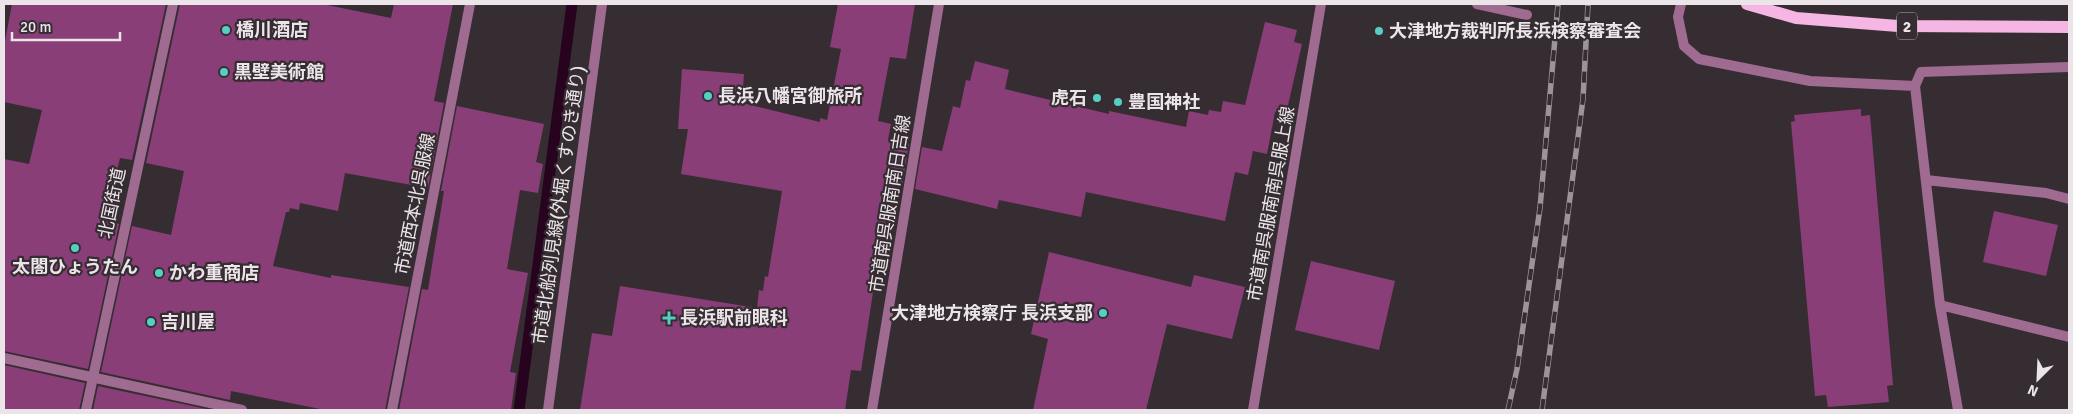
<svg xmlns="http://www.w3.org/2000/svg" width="2073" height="414" font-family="Signika,'Noto Sans JP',sans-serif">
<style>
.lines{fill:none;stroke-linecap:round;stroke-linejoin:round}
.stream{stroke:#280320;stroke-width:11}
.building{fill:#893e77}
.minor{stroke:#9f6b91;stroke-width:10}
.tertiary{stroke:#9f6b91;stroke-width:10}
.primary{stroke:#f6b6e4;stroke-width:12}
.rail-casing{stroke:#9c9499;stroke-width:5.5}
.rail{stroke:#362d33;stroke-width:4;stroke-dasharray:11;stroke-linecap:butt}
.poi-dot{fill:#56cec3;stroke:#362d33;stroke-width:2}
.labels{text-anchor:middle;stroke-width:4.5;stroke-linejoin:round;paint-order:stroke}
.shield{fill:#362d33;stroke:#b5aeb2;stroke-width:1}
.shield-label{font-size:16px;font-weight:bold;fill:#ebe5e9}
.poi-label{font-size:18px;font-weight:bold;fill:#ebe5e9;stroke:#362d33;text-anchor:start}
.street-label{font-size:18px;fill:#ebe5e9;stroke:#362d33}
</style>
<rect width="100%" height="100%" fill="#362d33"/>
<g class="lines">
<path class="stream" d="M 519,410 L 572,4"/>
</g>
<path class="building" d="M 12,4 L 166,4 L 132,160 L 120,158 L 105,221 L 119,224 L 88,369 L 4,351 L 4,159 L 29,164 L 42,110 L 4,102 L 4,46 Z
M 180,4 L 322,4 L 391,18 L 394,4 L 453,4 L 434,101 L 444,103 L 428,188 L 345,173 L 338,211 L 300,203 L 299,210 L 290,208 L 289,212 L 286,212 L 273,266 L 331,278 L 331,275 L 409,287 L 385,410 L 325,410 L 231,391 L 230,400 L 101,372 L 132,226 L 171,235 L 184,171 L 146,163 Z
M 838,4 L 915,4 L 906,59 L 890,57 L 878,121 L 891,124 L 888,140 L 909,144 L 902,185 L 891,183 L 880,266 L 877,266 L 861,371 L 851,370 L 845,410 L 580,410 L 592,333 L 612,336 L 620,286 L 757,308 L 759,290 L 763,291 L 765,276 L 768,277 L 782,191 L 681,174 L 688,129 L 678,129 L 682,69 L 744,74 L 742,103 L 820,122 L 820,118 L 827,120 L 841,49 L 830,47 Z
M 1265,22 L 1297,30 L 1294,42 L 1302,44 L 1286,114 L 1275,112 L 1267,154 L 1253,151 L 1248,175 L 1235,172 L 1225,221 L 1086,192 L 1081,217 L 999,200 L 997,209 L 915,189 L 922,147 L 942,151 L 953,106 L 960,108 L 966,80 L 970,81 L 975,61 L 1009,70 L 1005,89 L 1109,114 L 1109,111 L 1186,127 L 1189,111 L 1208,115 L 1209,110 L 1221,112 L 1223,101 L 1245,105 Z
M 457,106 L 544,124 L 536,162 L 543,164 L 538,193 L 520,190 L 507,269 L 528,273 L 510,372 L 516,373 L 511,410 L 399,410 L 422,289 L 428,290 L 444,191 L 441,191 Z
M 1861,109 L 1861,116 L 1870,115 L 1893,385 L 1887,386 L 1889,402 L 1828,407 L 1826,395 L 1815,396 L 1791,122 L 1795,121 L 1794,115 Z
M 1994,211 L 2058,225 L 2046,276 L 1983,262 Z
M 1049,252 L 1191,287 L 1194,275 L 1245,287 L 1232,339 L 1167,324 L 1146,410 L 1033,410 L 1048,339 L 1031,334 Z
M 1311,261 L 1395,281 L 1379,350 L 1295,330 Z
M 4,365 L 85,383 L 79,410 L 4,410 Z
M 98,386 L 211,410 L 93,410 Z"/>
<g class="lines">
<path class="minor" d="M 1477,4 L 1527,15
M 1681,4 L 1678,17 L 1684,46 L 1699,59 L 1810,81 L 1915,86 L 1940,305 L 1958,410
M 1915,86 L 1921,72 L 2069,67
M 1926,180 L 2046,193 L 2069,199
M 1940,305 L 2069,337
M 4,358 L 242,410
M 86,410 L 173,4
M 392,410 L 470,4
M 872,410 L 939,4
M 1253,410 L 1321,4"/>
<path class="tertiary" d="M 548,410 L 602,4"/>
<path class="primary" d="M 1747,4 L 1796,18 L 1898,26 L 2069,27"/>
<g class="rail-casing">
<path id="rail" d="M 1508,410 L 1517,369 L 1540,208 L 1558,4
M 1542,410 L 1583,99 L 1588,4"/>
</g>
<use href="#rail" class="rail"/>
</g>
<g class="poi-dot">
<circle cx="226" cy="30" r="5"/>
<circle cx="1379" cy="31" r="5"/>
<circle cx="224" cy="72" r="5"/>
<circle cx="708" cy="96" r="5"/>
<circle cx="1097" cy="98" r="5"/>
<circle cx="1118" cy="102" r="5"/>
<circle cx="75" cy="248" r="5"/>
<circle cx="159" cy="273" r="5"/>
<circle cx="1103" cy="313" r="5"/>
<path d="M666.5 310.5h5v5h5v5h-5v5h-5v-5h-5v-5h5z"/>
<circle cx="151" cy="322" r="5"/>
</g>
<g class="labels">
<rect class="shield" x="1897" y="12.5" width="20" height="27" rx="4"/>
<g class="shield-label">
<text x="1907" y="32">2</text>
</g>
<g class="poi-label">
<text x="236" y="36">橋川酒店</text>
<text x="1389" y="37">大津地方裁判所長浜検察審査会</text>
<text x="234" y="78">黒壁美術館</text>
<text x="718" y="102">長浜八幡宮御旅所</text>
<text x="1087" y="104" text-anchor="end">虎石</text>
<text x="1128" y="108">豊国神社</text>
<text x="75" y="273" text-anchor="middle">太閤ひょうたん</text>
<text x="169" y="279">かわ重商店</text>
<text x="1093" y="319" text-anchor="end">大津地方検察庁 長浜支部</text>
<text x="680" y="324">長浜駅前眼科</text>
<text x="161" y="328">吉川屋</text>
</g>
<g class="street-label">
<text transform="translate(112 203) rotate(-78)" y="6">北国街道</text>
<text transform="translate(415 204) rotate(-79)" y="6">市道西本北呉服線</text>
<text transform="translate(890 204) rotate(-81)" y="6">市道南呉服南南日吉線</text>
<text transform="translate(1271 204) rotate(-80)" y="6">市道南呉服南南呉服上線</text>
<text transform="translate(559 205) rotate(-82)" y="6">市道北船列見線(外堀くすのき通り)</text>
</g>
</g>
<rect width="2073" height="414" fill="none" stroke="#ebe5e9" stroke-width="10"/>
<g transform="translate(2038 379) rotate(204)" stroke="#362d33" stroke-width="4" paint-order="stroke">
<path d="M0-4L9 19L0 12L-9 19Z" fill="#ebe5e9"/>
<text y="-8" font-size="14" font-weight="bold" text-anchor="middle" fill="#ebe5e9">N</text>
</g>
<path d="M12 32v8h108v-8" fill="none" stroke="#ebe5e9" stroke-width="2.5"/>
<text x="20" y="32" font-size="15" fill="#ebe5e9" stroke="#362d33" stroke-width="4" paint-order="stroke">20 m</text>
</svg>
